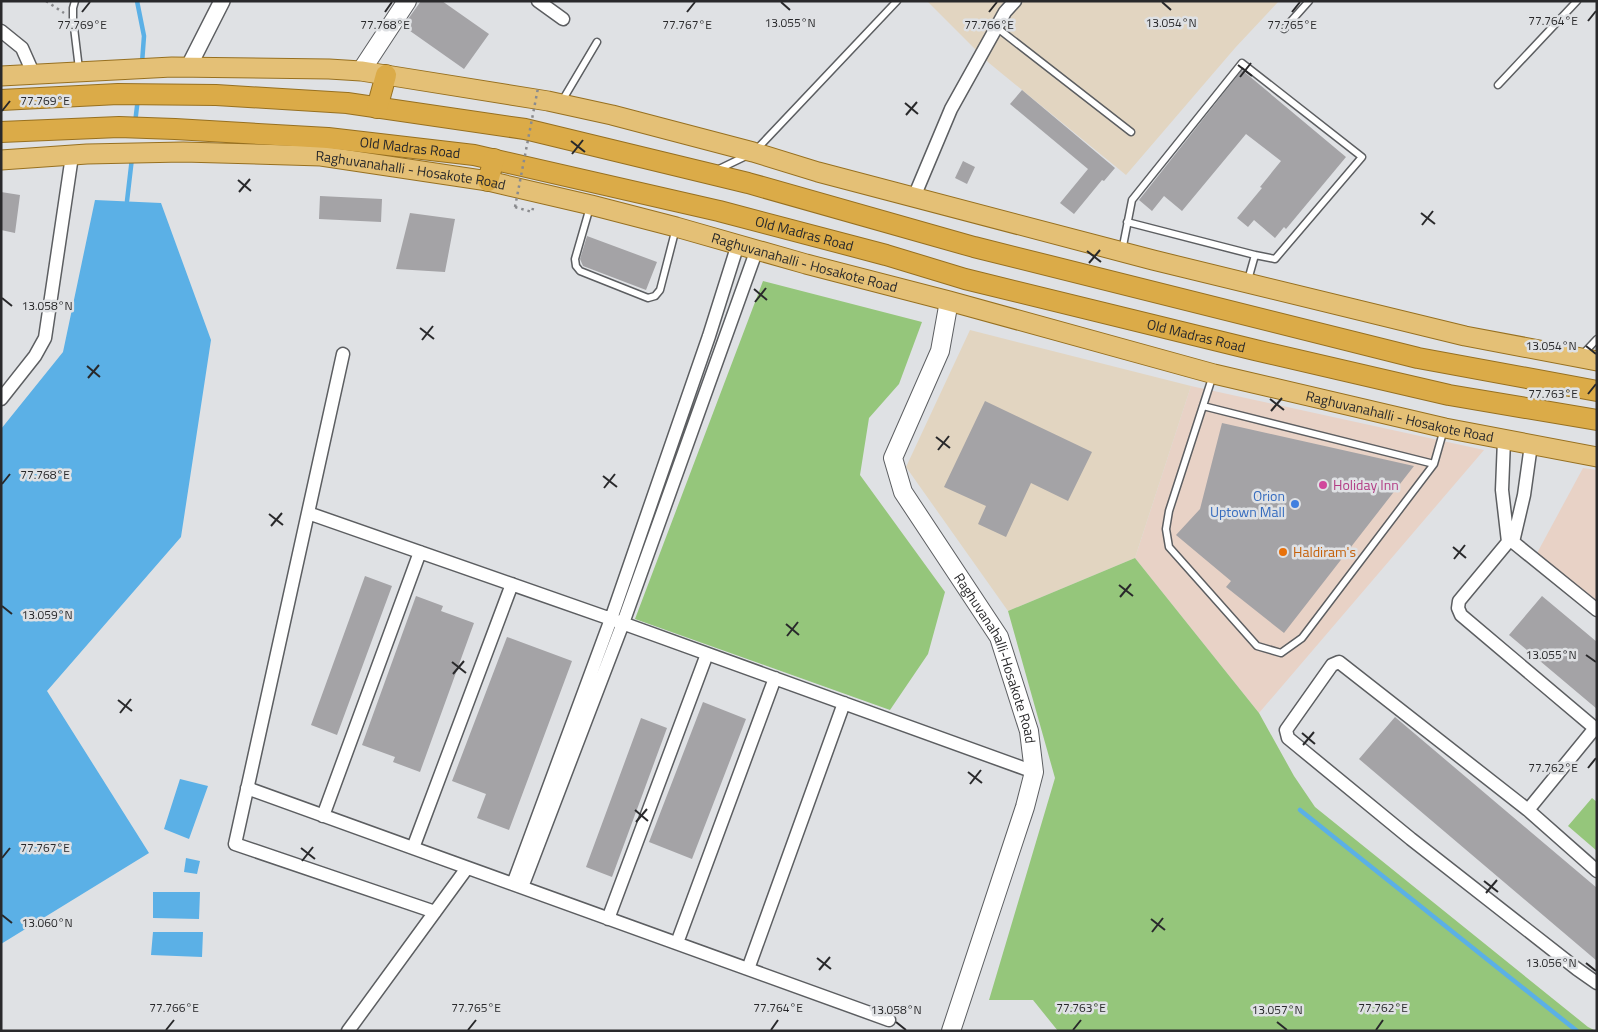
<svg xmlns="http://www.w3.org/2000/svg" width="1598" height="1032" font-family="'Titillium Web',sans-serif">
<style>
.commercial{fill:#e8d2c6}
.industrial{fill:#e2d5c1}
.green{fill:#95c67b}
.water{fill:#5bb0e6}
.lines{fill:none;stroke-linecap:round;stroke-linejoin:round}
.stream{stroke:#5bb0e6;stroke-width:4.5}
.building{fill:#a4a3a6}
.service-casing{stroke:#5c5e61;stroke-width:9}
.minor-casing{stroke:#5c5e61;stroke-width:15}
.tertiary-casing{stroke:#5c5e61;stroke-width:18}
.secondary-casing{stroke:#5c5e61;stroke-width:20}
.primary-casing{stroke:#977020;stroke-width:21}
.trunk-casing{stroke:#977020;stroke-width:22}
.path{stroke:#8a8b8e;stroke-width:2.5;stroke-dasharray:2.5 4;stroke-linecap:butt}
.service{stroke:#fff;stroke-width:6}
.minor{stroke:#fff;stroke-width:12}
.tertiary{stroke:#fff;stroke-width:15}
.secondary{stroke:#fff;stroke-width:18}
.primary{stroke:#e4c076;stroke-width:19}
.trunk{stroke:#dbab48;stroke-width:20}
.path-bridge{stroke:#8a8b8e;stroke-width:2.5;stroke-dasharray:2.5 4;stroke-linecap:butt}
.ticks{fill:none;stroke:#29292b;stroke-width:2}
.hotel-dot{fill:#d1479c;stroke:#dfe1e4;stroke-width:2}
.shop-dot{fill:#3f7fe0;stroke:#dfe1e4;stroke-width:2}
.food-dot{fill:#e8710a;stroke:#dfe1e4;stroke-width:2}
.labels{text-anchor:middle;stroke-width:5;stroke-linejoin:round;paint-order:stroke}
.street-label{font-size:14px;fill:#29292b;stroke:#dfe1e4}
.hotel-label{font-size:14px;fill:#b23c85;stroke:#dfe1e4;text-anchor:start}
.shop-label{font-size:14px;fill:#366cbe;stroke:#dfe1e4;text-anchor:end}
.food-label{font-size:14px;fill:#c56008;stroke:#dfe1e4;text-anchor:start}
.ticks-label{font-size:12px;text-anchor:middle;fill:#29292b;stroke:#dfe1e4;stroke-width:5;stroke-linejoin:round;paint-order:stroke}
</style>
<rect width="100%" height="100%" fill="#dfe1e4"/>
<path class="commercial" d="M 1191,386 L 1484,450 L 1259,713 L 1135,558 Z
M 1583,468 L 1597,470 L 1597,604 L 1536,555 Z"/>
<path class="industrial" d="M 927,1 L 1279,1 L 1235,48 L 1126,175 L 989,63 Z
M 970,330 L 1191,386 L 1135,558 L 1008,611 L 906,467 Z"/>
<path class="green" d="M 763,281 L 922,322 L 899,384 L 869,418 L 860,475 L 945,592 L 928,654 L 890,710 L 635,619 Z
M 1135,558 L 1259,713 L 1294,776 L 1315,807 L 1588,1027 L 1596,1031 L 1058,1031 L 1033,1000 L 989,1000 L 1055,778 L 1008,611 Z
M 1592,798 L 1597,802 L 1597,851 L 1568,826 Z"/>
<path class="water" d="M 95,200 L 161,203 L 211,340 L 181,537 L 47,691 L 149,853 L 1,944 L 1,429 L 63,352 Z
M 180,779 L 208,786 L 189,839 L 164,829 Z
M 186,858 L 200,861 L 197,874 L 184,872 Z
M 153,892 L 200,892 L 199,919 L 153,918 Z
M 153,932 L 203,932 L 202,957 L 151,955 Z"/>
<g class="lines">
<path class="stream" d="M 137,1 L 144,36 L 142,63
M 135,123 L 138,98
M 127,201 L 132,158
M 1300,810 L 1577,1031"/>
</g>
<path class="building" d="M 421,1 L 442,1 L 489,34 L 464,69 L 403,26 Z
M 1242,70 L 1346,157 L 1286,229 L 1284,227 L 1275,238 L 1254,220 L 1248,227 L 1237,218 L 1262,188 L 1260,187 L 1281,161 L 1246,134 L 1182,211 L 1164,196 L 1152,211 L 1139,200 Z
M 1022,90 L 1115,168 L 1104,181 L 1102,180 L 1074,214 L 1060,203 L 1088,169 L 1010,104 Z
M 963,161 L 975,167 L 967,184 L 955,178 Z
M 1,192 L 20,195 L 15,233 L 1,230 Z
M 320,196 L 382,199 L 381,222 L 319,219 Z
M 410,213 L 455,219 L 445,272 L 396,269 Z
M 587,236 L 657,262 L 646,290 L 583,266 L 580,259 Z
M 985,401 L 1092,452 L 1068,501 L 1031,483 L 1006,537 L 978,524 L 986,506 L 944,487 Z
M 1222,423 L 1414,466 L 1284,633 L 1226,587 L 1231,581 L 1176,535 L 1200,509 Z
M 365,576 L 392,586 L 337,735 L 311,725 Z
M 416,596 L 443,606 L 441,611 L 474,623 L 420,772 L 393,762 L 395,757 L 362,745 Z
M 1542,596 L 1597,642 L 1597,709 L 1509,635 Z
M 507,637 L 572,661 L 509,830 L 477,818 L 486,794 L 452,781 Z
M 703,702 L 746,719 L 692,859 L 649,842 Z
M 1395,717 L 1597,888 L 1597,961 L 1359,759 Z
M 641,718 L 667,728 L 612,877 L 586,867 Z"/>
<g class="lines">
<g class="service-casing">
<path id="service" d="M 75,1 L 73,8 L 73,19 L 79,69
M 996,27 L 1131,132
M 1284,29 L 1309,1
M 1498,85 L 1577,1
M 562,101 L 597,42
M 755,151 L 897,1
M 717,170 L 746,156
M 590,207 L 575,259 L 576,266 L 580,271 L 648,298 L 655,296 L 660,290 L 676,228
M 1127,222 L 1255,255
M 1122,251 L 1132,200 L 1242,63 L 1362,157 L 1275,259 L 1255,255 L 1248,280
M 1582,355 L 1597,339
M 1213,375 L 1169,511 L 1166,529 L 1169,547 L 1257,646 L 1281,653 L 1302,638 L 1434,464 L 1444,429
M 1203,406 L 1434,464"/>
</g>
<g class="minor-casing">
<path id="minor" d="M 538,1 L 563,19
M 1,31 L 22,48 L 34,75
M 914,197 L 951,109 L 1005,12 L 1015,1
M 343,354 L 235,844 L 435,912
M 1,399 L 35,356 L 45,338 L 72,156
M 1504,440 L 1502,490 L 1508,542
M 308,513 L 611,619 L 1034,772
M 1513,542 L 1524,495 L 1531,445
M 1597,610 L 1513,542 L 1508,542 L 1459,601 L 1458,608 L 1461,615 L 1597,730
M 247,788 L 889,1020
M 1528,810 L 1595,728
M 323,816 L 420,552
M 413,848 L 512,584
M 1597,871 L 1528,810 L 1339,662 L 1332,665 L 1286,730 L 1288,738 L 1411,839 L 1577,969 L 1597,983
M 513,884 L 611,619 L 709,336 L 738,244
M 522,887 L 623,623 L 757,249
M 608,919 L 707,654
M 677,943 L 775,678
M 748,969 L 844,703
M 348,1031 L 467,868"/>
</g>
<g class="tertiary-casing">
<path id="tertiary" d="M 188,68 L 222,1"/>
</g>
<g class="secondary-casing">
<g id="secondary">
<path d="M 361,71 L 407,1"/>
<path id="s1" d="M 949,301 L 940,351 L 893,458 L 903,492 L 999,637 L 1029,731 L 1034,772 L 1025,807 L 951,1031"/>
</g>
</g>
<g class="primary-casing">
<g id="primary">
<path d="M 1,76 L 172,67 L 329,69 L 361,71 L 548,101 L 612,115 L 753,152 L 818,172 L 1153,260 L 1465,336 L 1597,361"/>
<path id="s2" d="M 1,160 L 87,154 L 183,152 L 321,156 L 488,181 L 591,205 L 676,227 L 806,264 L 949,301 L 1214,374 L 1445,428 L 1597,457"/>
</g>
</g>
<g class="trunk-casing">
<g id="trunk">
<path d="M 1,100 L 118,94 L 216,95 L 347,103 L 525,129 L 748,183 L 974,247 L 1418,358 L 1597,391"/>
<path d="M 377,108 L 386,75"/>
<path id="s3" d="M 1,132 L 119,127 L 175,129 L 328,138 L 474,155 L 719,211 L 886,255 L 965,279 L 1255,350 L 1449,395 L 1597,420"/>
<path d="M 488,181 L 494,159"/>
</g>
</g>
<path class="path" d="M 46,1 L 64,13
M 515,207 L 532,212 L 533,208"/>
<use href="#service" class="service"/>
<use href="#minor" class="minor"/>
<use href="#tertiary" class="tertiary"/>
<use href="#secondary" class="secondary"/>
<use href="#primary" class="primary"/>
<use href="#trunk" class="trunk"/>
<path class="path-bridge" d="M 515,207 L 538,88"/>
</g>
<path class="ticks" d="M 781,2 L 790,10M 1162,2 L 1171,10M 82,12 L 90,2M 385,12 L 392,2M 687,12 L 695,2M 989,12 L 997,2M 1292,12 L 1300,2M 1588,21 L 1596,11M 1238,65 L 1252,76M 1240,77 L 1251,63M 905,103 L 918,114M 2,111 L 10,101M 906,115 L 917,102M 571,141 L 585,152M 572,154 L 583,140M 238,180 L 251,191M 239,192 L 250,179M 1421,213 L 1435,224M 1422,225 L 1433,211M 1087,251 L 1101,262M 1089,263 L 1100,250M 754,289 L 767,300M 2,298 L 12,306M 755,302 L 766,288M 420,328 L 434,339M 422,340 L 433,326M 1586,346 L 1596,354M 87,366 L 100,377M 88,378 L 99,365M 1588,394 L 1596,384M 1270,399 L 1284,410M 1271,411 L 1282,398M 936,437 L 950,448M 938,450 L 949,436M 603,476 L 617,487M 2,484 L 10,474M 604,488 L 615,474M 269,514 L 283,525M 271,526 L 282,513M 1453,547 L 1466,558M 1454,559 L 1465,545M 1119,585 L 1133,596M 1120,597 L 1131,584M 2,606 L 12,614M 786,624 L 799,635M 787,636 L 798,622M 1586,655 L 1596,662M 452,662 L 466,673M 453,674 L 464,661M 118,700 L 132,711M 120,713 L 131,699M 1302,733 L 1315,744M 1303,745 L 1314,732M 1588,768 L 1596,758M 968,772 L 982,783M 970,784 L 981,770M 635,810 L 648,821M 636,822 L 647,809M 301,848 L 315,859M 2,858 L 10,848M 302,861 L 313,847M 1484,881 L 1498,892M 1486,893 L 1497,880M 2,915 L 12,923M 1151,919 L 1165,930M 1152,932 L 1163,918M 817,958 L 831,969M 1586,963 L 1596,971M 819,970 L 830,957M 896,1022 L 906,1030M 1277,1022 L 1287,1030M 166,1030 L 174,1020M 468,1030 L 476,1020M 771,1030 L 778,1020M 1073,1030 L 1081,1020M 1376,1030 L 1383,1020"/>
<circle class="hotel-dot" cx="1323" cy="485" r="5"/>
<circle class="shop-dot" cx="1295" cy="504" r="5"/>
<circle class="food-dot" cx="1283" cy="552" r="5"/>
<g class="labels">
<g class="street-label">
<text dy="5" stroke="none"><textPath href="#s3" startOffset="410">Old Madras Road</textPath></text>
<text dy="5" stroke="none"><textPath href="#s2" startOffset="411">Raghuvanahalli - Hosakote Road</textPath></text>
<text dy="5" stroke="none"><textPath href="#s3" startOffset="814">Old Madras Road</textPath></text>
<text dy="5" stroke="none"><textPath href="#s2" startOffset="816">Raghuvanahalli - Hosakote Road</textPath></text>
<text dy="5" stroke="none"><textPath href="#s3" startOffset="1219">Old Madras Road</textPath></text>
<text dy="5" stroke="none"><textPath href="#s2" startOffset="1431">Raghuvanahalli - Hosakote Road</textPath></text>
<text dy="5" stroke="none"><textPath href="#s1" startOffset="395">Raghuvanahalli-Hosakote Road</textPath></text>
</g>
<g class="hotel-label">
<text x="1333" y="490">Holiday Inn</text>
</g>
<g class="shop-label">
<text x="1285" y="501">Orion<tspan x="1285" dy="16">Uptown Mall</tspan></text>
</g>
<g class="food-label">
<text x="1293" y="557">Haldiram's</text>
</g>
</g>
<g class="ticks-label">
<text x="1553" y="25">77.764°E</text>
<text x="790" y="27">13.055°N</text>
<text x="1171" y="27">13.054°N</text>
<text x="82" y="29">77.769°E</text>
<text x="385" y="29">77.768°E</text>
<text x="687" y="29">77.767°E</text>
<text x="989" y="29">77.766°E</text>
<text x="1292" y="29">77.765°E</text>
<text x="45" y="105">77.769°E</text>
<text x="47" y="310">13.058°N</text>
<text x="1551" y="350">13.054°N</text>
<text x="1553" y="398">77.763°E</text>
<text x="45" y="479">77.768°E</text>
<text x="47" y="619">13.059°N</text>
<text x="1551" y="659">13.055°N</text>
<text x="1553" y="772">77.762°E</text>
<text x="45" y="852">77.767°E</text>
<text x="47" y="927">13.060°N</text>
<text x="1551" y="967">13.056°N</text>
<text x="174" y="1012">77.766°E</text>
<text x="476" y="1012">77.765°E</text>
<text x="778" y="1012">77.764°E</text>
<text x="1081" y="1012">77.763°E</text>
<text x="1383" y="1012">77.762°E</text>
<text x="896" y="1014">13.058°N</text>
<text x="1277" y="1014">13.057°N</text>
</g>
<rect width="1598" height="1032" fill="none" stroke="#29292b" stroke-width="5"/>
</svg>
